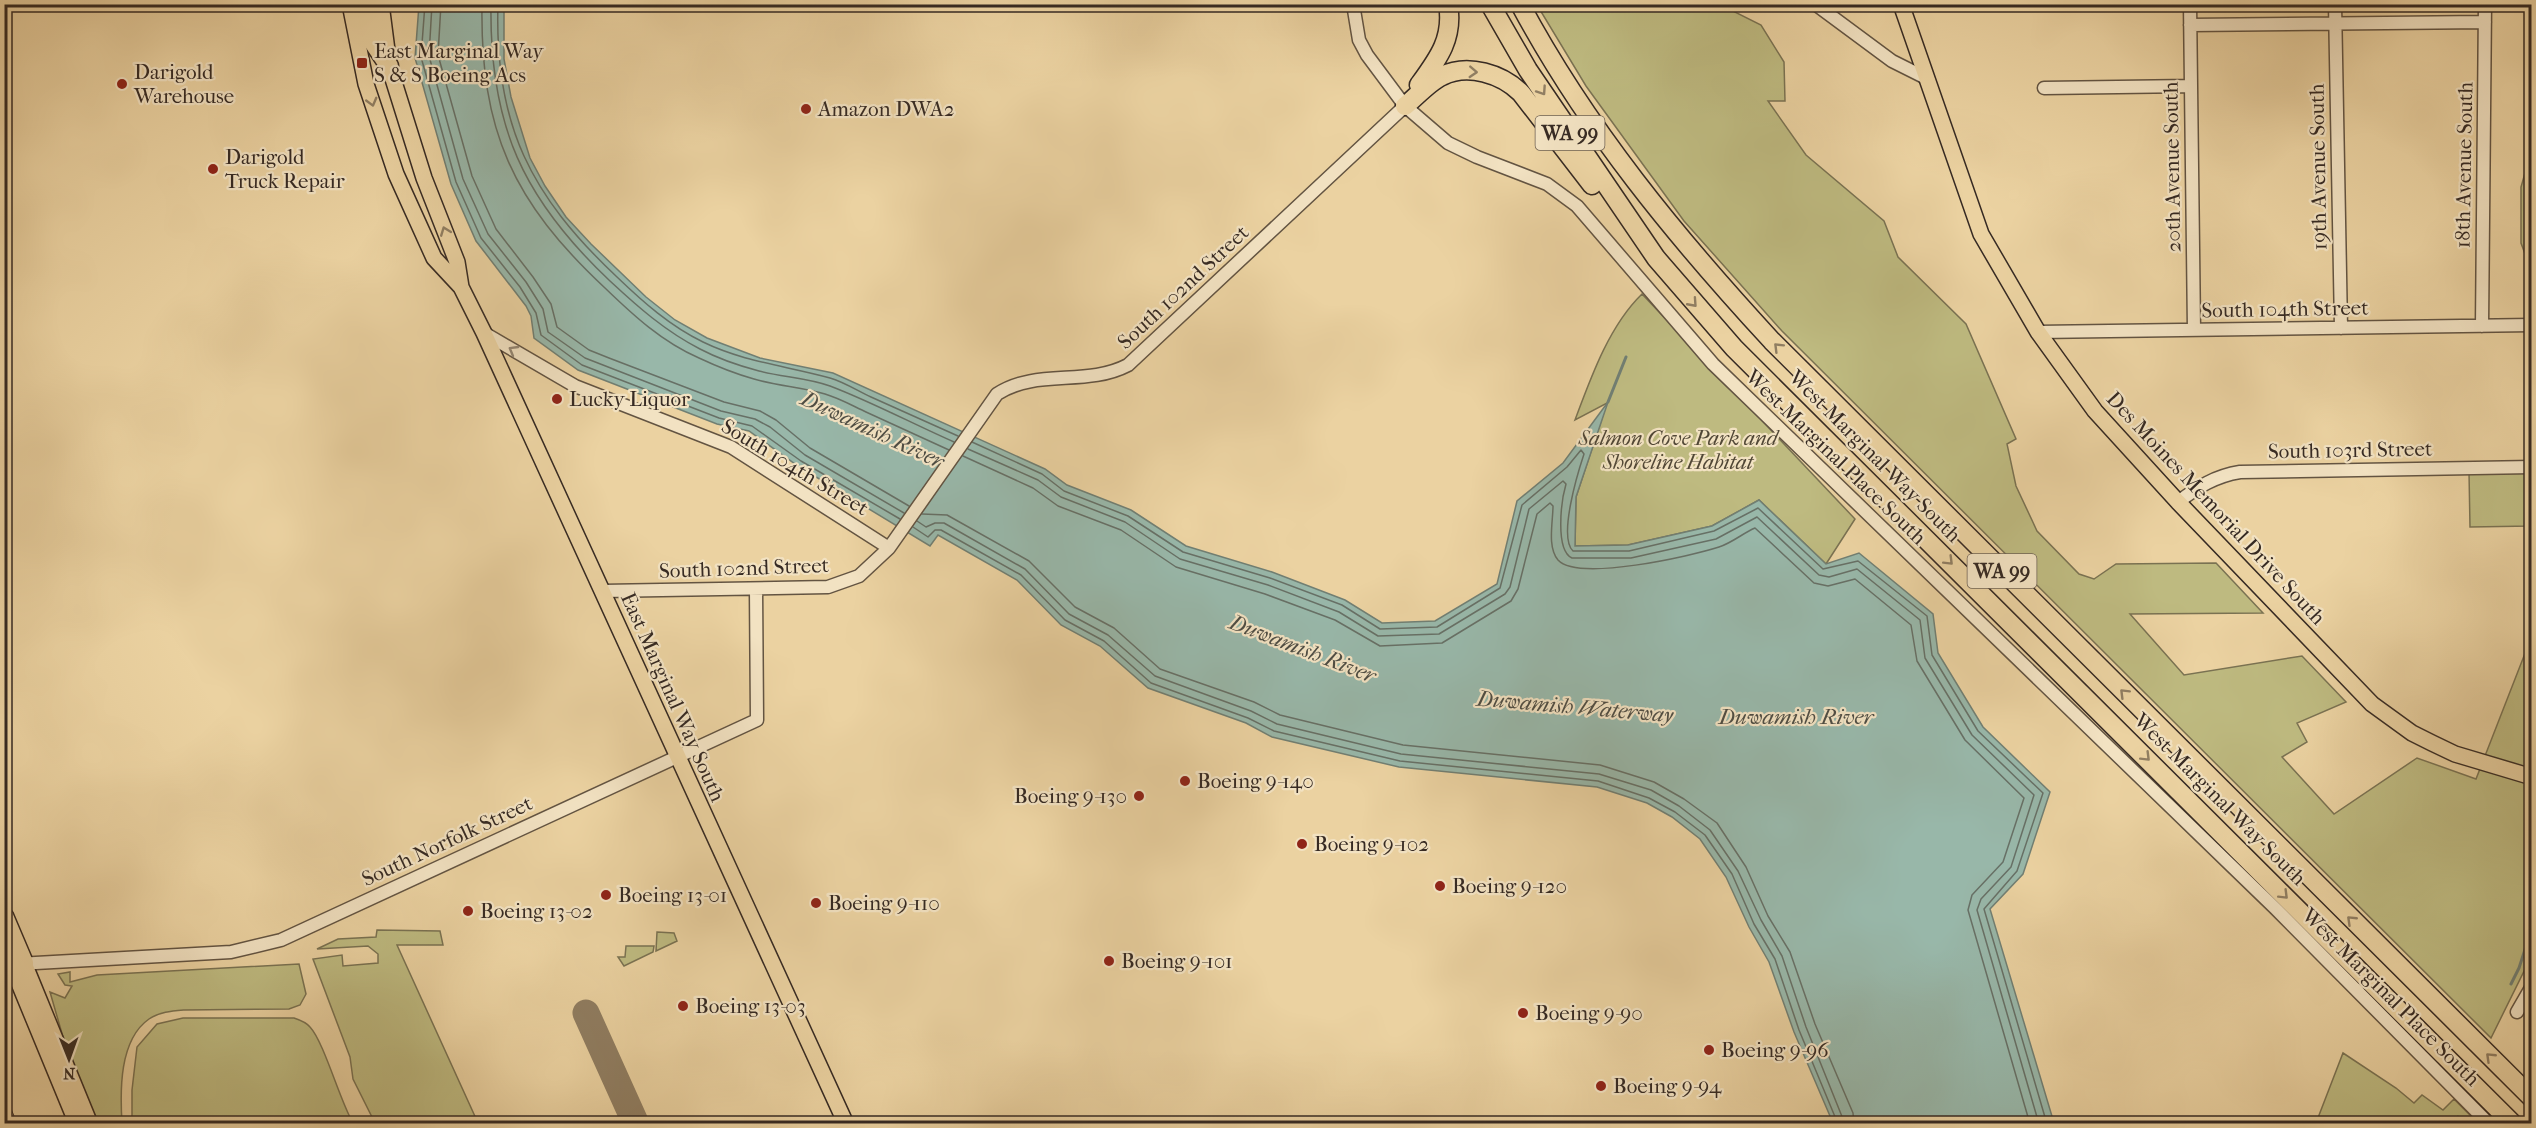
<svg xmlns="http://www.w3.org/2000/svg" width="2536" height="1128" font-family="'IM FELL French Canon',serif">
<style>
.green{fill:#beba80;stroke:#7a7252;stroke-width:1.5}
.water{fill:#98b7a9;stroke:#717f73;stroke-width:1.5}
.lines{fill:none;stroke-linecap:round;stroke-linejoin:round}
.shore{stroke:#677066;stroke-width:1.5}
.stream{stroke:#717f73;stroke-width:3}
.taxiway{stroke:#907e62;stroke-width:27}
.minor-casing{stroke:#635442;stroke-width:15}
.major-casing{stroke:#362a23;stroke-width:18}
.highway-casing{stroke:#362a23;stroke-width:21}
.minor{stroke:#f2e2c2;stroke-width:12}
.major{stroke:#ebd2a1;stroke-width:15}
.highway{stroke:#ebd2a1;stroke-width:18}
.rail-casing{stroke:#362a23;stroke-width:5}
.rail{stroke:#f2e2c2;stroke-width:3;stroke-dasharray:9;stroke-linecap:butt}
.oneway{stroke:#907e62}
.oneway2{stroke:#948672}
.poi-dot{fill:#8f2418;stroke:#f2e2c2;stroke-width:2}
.labels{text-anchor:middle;stroke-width:4.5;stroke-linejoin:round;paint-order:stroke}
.shield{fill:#f2e2c2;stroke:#6e6153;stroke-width:1.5}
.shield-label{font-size:20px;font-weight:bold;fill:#362a23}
.poi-label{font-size:21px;fill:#362a23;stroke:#f2e2c2;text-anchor:start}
.street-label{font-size:21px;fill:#362a23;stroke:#f2e2c2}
.park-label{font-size:21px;font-style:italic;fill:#514736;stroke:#f2e2c2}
.water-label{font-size:22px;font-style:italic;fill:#4e4d44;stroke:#f2e2c2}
</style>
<rect width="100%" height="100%" fill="#ebd2a1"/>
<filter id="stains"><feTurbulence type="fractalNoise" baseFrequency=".00333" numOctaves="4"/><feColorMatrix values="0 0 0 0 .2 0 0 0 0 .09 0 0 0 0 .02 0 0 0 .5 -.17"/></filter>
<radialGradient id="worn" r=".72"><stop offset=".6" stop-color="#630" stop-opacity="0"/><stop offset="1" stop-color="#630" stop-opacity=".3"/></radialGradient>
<path class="green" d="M 1537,5 L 1721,5 L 1761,25 L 1784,62 L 1785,101 L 1768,101 L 1806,155 L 1884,221 L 1898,257 L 1966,324 L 2016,439 L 2007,444 L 2016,486 L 2037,531 L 2079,574 L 2094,579 L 2116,564 L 2216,563 L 2263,613 L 2130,614 L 2184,675 L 2302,656 L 2346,702 L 2297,723 L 2307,742 L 2282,757 L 2334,814 L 2417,758 L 2476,779 L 2531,638 L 2531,957 L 2491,1038 L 1782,331 L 1684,221 L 1586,86 Z
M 2531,152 L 2532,270 L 2531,270 L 2521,243 L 2521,187 Z
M 1642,294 L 1855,519 L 1826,564 L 1759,500 L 1712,526 L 1628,545 L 1575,546 L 1576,497 L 1607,403 L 1575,420 C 1591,377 1609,326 1642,294 Z
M 2469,472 L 2531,472 L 2531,526 L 2470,527 Z
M 377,930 L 440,931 L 443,945 L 397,945 L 478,1123 L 375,1123 L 353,1079 L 350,1057 L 313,959 L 342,955 L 343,966 L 378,963 L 378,954 L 368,946 L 317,949 L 338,939 L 376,937 Z
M 657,932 L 674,933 L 677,941 L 656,951 Z
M 626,946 L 654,946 L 653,952 L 624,966 L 618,957 L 625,957 Z
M 299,964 L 306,994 L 300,1005 L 289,1009 L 184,1010 C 172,1011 159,1012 149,1019 C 119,1040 120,1091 122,1123 L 97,1124 L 65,1044 L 50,992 L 65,998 L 72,986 L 65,985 L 58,974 L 70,972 L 70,982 L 97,975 Z
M 183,1018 L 294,1018 C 300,1020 306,1022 310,1027 C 324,1042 340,1101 353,1123 L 132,1123 L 132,1090 L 137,1047 L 157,1024 Z
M 2343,1053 L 2396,1088 L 2414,1103 L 2422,1095 L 2443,1110 L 2454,1099 L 2478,1123 L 2316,1123 Z"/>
<path class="water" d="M 419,5 L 504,5 L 504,59 L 511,97 L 530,158 L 545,186 L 566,217 L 591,244 L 646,297 L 675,320 L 707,338 L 760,358 L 833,373 L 1045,469 L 1067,485 L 1131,510 L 1186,546 L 1272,572 L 1345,600 L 1382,623 L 1435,621 L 1497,584 L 1517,501 L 1563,463 L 1608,402 L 1576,497 L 1575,546 L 1628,545 L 1712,526 L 1759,500 L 1826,564 L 1859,553 L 1933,614 L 1938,653 L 1983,727 L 2050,792 L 2023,874 L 1990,909 L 2054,1123 L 1833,1123 L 1794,1032 L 1769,962 L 1749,927 L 1726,877 L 1700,839 L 1672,817 L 1647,803 L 1597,787 L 1399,767 L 1272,737 L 1246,723 L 1148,688 L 1100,646 L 1061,625 L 1017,580 L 938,535 L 930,546 L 798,466 L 749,431 L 717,424 L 578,370 L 534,338 L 531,316 L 526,306 L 476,241 L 451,184 L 415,58 Z"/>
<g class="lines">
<path class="shore" d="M 425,4 L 421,57 L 456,182 L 481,238 L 520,287 L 536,313 L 541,335 L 582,365 L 719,418 L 752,426 L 801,461 L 900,519
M 432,4 L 429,56 L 463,179 L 488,234 L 526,282 L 543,309 L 548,332 L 585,358 L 721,411 L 755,419 L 770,427 L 805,455 L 904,513
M 441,4 L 438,55 L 472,176 L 496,229 L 533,277 L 551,304 L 557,327 L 589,350 L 609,358 L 724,402 L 760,411 L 776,420 L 810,448 L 909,506
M 482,4 C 480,131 513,202 605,288 C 633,315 662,342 699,358 C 716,366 736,374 754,379 C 777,386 802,387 825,394 C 839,398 853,406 866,412 C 894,425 921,437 949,450
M 491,4 C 489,125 523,199 610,281 C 638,307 665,331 700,349 C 717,358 740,366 759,371 C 782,377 808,378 830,386 C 872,402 913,424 954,442
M 498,4 C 494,125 531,196 617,277 C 643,302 670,326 703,342 C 744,362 787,366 830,378 C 844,382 858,391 871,397 C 900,410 929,423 958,436
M 972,442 L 1042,474 L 1064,491 L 1128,516 L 1183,552 L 1270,578 L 1342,605 L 1380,629 L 1437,627 L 1500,588 L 1522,505 L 1567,467 L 1581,450 L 1584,454 C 1578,472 1558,537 1573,551 L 1629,551 L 1714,531 L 1758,508 L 1823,569 L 1858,561 L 1927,616 L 1932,655 L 1978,731 L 2043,793 L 2017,871 L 1984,909 L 2047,1124
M 968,449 L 1038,480 L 1061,497 L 1125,522 L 1180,559 L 1268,585 L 1339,612 L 1378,636 L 1439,634 L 1505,594 L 1510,587 L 1529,509 L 1563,481 L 1566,484 C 1561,501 1555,550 1572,558 L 1631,558 L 1716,539 L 1757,517 L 1819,575 L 1829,577 L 1857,569 L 1920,620 L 1925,658 L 1972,735 L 2034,795 L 2011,867 L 1981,899 L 1977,910 L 2039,1124
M 963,456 L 1033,488 L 1058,506 L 1121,530 L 1176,567 L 1265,594 L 1335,620 L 1380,646 L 1442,643 L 1511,601 L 1518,589 L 1537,514 L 1550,503 L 1553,506 C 1553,522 1547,547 1558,560 C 1578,582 1691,556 1719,547 C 1732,543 1743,533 1755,528 L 1814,583 L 1828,586 L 1855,579 L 1911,625 L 1917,661 L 1965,740 L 2024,798 L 2003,862 L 1972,895 L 1968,910 L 2030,1124
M 922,514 L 947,515 L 1029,561 L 1075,607 L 1114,628 L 1160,669 L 1254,702 L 1280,715 L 1403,745 L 1600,765 L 1654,782 L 1684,799 L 1717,823 L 1746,867 L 1768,916 L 1790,952 L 1815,1024 L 1853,1113 L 1854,1124
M 917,521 L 926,527 L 935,523 L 944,523 L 1025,569 L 1069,614 L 1108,635 L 1155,676 L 1251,711 L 1277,724 L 1401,754 L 1599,774 L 1651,790 L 1679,806 L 1710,830 L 1738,871 L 1761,920 L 1782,956 L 1806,1027 L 1845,1124
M 913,527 L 928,537 L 935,530 L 941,530 L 1021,575 L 1065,620 L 1104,641 L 1151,683 L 1248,718 L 1274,731 L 1400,761 L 1598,781 L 1649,798 L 1675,812 L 1705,835 L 1732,874 L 1754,924 L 1775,959 L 1799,1030 L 1838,1124"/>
<path class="stream" d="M 1608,402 L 1626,357
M 2511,984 L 2519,968 L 2532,928
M 2458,1117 L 2464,1124"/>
<path class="taxiway" d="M 586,1013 L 636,1124"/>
<g class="minor-casing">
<path id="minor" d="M 1353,4 L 1359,40 L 1367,55 L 1405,106 L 1448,143 L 1477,157 L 1547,184 L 1577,206 L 1713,364 L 2275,908 L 2489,1124
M 1815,4 L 1892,61 L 1924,77
M 2190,4 L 2194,330
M 2335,4 L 2341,328
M 2190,25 L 2485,22
M 2044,88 L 2191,86
M 2482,326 L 2485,4
M 2038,332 L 2532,325
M 484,333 L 575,386 L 731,447 L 889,548
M 2178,502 C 2198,487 2215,476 2240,472 L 2532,467
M 603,591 L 828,587 L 859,576 L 889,548 L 997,394 C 1037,368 1086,387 1128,365 L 1405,106
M 18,964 L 231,952 L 281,940 L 757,720 L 756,589
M 2517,1012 L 2532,986"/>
</g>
<g class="major-casing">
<path id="major" d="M 350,4 L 366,84 L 396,174 L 434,258 L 461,287 L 484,333 L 846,1124
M 381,4 L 389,66 L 424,178 L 457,262 L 461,287
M 1901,4 L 1981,234 L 2038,332 L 2095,411 L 2178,502 L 2372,704 L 2412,733 L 2432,743 L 2455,754 L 2532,777
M 24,963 L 90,1124
M 11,964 L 77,1124"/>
</g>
<g class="highway-casing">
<path id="highway" d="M 365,4 L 373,42 L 389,66
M 1490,4 L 1528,70 L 1656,258 L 1734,348 L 2513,1124
M 1520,4 C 1586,128 1677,238 1772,341 L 2532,1098
M 1419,85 C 1438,59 1454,38 1448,4
M 1405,106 C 1416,97 1429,82 1442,76 C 1468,63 1502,74 1521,93 L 1592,185
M 4,916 L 24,963"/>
</g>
<use href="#minor" class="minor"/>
<use href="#major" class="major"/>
<use href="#highway" class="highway"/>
<g class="rail-casing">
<path id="rail" d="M 4,1097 L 15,1124"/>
</g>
<use href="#rail" class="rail"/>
</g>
<defs><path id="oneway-chevron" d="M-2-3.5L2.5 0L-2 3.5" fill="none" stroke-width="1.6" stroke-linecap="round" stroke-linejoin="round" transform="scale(1.5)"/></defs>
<g class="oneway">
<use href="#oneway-chevron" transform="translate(1473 72) rotate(3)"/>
<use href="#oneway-chevron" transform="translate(1542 91) rotate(56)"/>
<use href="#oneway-chevron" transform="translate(372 102) rotate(75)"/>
<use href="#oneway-chevron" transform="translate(445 231) rotate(-111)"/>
<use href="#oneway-chevron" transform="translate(1693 303) rotate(48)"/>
<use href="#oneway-chevron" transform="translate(1778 347) rotate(-135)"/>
<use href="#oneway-chevron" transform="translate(1949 561) rotate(45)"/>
<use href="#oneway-chevron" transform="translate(2124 693) rotate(-135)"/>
<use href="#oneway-chevron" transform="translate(2146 757) rotate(45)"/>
<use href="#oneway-chevron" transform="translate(2284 895) rotate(45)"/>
<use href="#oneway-chevron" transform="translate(2351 920) rotate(-136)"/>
<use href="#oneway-chevron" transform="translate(2490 1057) rotate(-136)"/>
</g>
<use class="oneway2" href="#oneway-chevron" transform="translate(513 350) rotate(-150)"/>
<g class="poi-dot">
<rect x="356" y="57" width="12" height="12" rx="3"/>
<circle cx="122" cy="84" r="6"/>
<circle cx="806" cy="109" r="6"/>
<circle cx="213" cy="169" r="6"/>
<circle cx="557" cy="399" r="6"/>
<circle cx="1185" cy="781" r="6"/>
<circle cx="1139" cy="796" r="6"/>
<circle cx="1302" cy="844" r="6"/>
<circle cx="1440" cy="886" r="6"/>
<circle cx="606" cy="895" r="6"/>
<circle cx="816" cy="903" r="6"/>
<circle cx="468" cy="911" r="6"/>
<circle cx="1109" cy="961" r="6"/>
<circle cx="683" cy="1006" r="6"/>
<circle cx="1523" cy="1013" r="6"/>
<circle cx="1709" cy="1050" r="6"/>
<circle cx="1601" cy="1086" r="6"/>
</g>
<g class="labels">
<g class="shield">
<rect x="1535.5" y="116" width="69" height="34" rx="4.5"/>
<rect x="1967.5" y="554" width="69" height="34" rx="4.5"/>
</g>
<g class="shield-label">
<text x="1570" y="140">WA 99</text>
<text x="2002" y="578">WA 99</text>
</g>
<g class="poi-label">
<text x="374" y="58">East Marginal Way<tspan x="374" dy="24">S &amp; S Boeing Acs</tspan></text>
<text x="134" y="79">Darigold<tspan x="134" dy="24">Warehouse</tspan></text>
<text x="818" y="116">Amazon DWA2</text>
<text x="225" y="164">Darigold<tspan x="225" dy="24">Truck Repair</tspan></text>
<text x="569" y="406">Lucky Liquor</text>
<text x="1197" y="788">Boeing 9-140</text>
<text x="1127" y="803" text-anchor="end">Boeing 9-130</text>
<text x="1314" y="851">Boeing 9-102</text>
<text x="1452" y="893">Boeing 9-120</text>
<text x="618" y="902">Boeing 13-01</text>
<text x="828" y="910">Boeing 9-110</text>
<text x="480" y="918">Boeing 13-02</text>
<text x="1121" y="968">Boeing 9-101</text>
<text x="695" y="1013">Boeing 13-03</text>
<text x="1535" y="1020">Boeing 9-90</text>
<text x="1721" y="1057">Boeing 9-96</text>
<text x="1613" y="1093">Boeing 9-94</text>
</g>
<g class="street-label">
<text transform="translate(2464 165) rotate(-89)" y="7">18th Avenue South</text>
<text transform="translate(2172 167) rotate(-91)" y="7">20th Avenue South</text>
<text transform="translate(2318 167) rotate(-91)" y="7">19th Avenue South</text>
<text transform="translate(1183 287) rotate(-43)" y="7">South 102nd Street</text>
<text transform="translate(2285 309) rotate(-1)" y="7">South 104th Street</text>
<text transform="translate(2350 450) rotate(-1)" y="7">South 103rd Street</text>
<text transform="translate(1875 456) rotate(45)" y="7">West Marginal Way South</text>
<text transform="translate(1836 457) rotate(44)" y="7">West Marginal Place South</text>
<text transform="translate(795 467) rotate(31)" y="7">South 104th Street</text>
<text transform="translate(2216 508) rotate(47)" y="7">Des Moines Memorial Drive South</text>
<text transform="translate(744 568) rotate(-2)" y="7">South 102nd Street</text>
<text transform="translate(673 697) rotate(66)" y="7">East Marginal Way South</text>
<text transform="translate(2220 799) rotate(45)" y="7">West Marginal Way South</text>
<text transform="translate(447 841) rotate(-25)" y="7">South Norfolk Street</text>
<text transform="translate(2391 997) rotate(45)" y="7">West Marginal Place South</text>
</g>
<g class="park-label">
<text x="1678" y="445">Salmon Cove Park and<tspan x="1678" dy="24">Shoreline Habitat</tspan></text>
</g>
<g class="water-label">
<text transform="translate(873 429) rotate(25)" y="8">Duwamish River</text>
<text transform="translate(1303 648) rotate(21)" y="8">Duwamish River</text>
<text transform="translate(1575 706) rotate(5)" y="8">Duwamish Waterway</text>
<text x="1796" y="724">Duwamish River</text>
</g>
</g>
<rect width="2536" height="1128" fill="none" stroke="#ebd2a1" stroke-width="24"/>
<rect x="6" y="6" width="2524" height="1116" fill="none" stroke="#362a23" stroke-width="3"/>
<rect x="12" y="12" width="2512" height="1104" fill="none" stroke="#362a23" stroke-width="1.5"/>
<g transform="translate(69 1059) rotate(179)" stroke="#f2e2c2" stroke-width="4.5" paint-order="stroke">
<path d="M0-4.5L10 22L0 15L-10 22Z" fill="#362a23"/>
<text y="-9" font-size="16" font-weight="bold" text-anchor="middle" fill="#362a23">N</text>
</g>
<rect width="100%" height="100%" filter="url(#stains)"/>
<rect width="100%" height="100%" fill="url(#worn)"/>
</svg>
